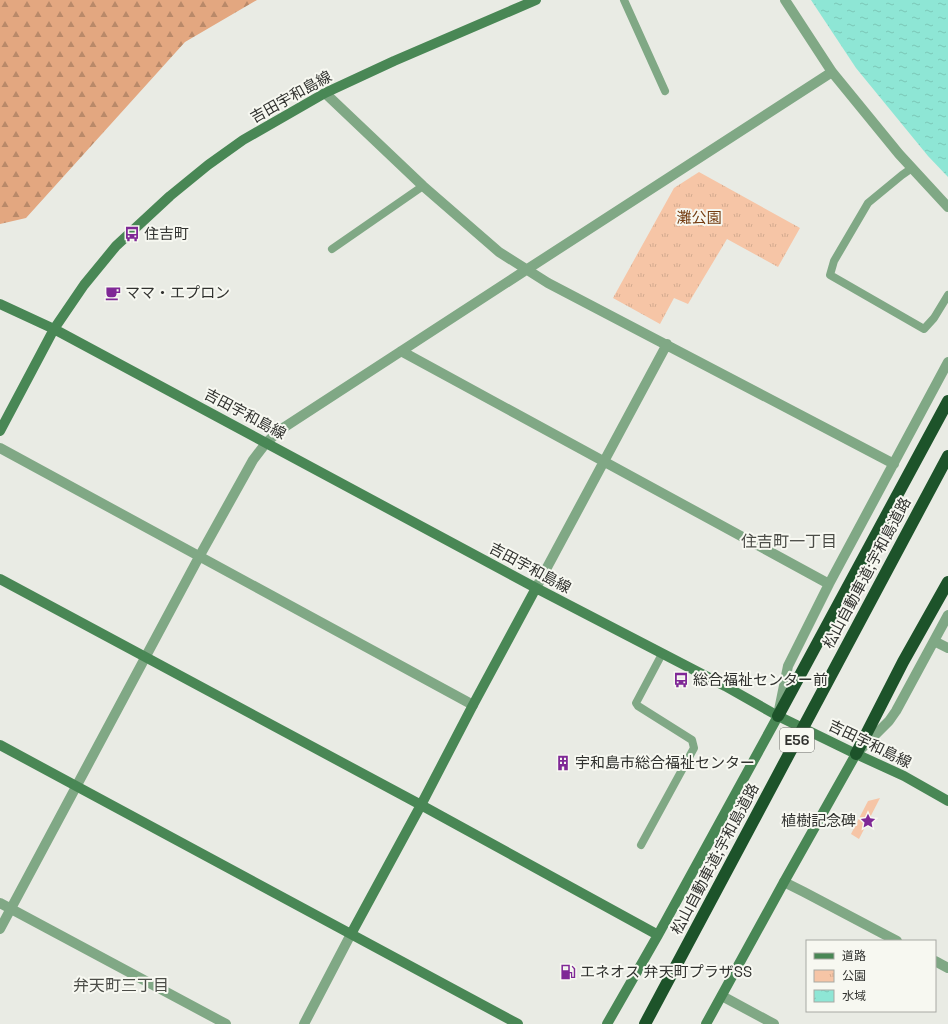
<svg xmlns="http://www.w3.org/2000/svg" width="948" height="1024" font-family="'Space Grotesk','Noto Sans JP',sans-serif">
<style>
.grass{fill:#f6c5a6}
.forest{fill:url(#forest-firs)}
.park{fill:url(#park-tufts)}
.water{fill:url(#water-ripples)}
.lines{fill:none;stroke-linecap:round;stroke-linejoin:round}
.lane{stroke:#80a885;stroke-width:8}
.street{stroke:#80a885;stroke-width:10}
.secondary{stroke:#498755;stroke-width:10}
.highway{stroke:#1d532a;stroke-width:12}
.highway-bridge{stroke:#1d532a;stroke-width:12}
.labels{text-anchor:middle;stroke-width:4;stroke-linejoin:round;paint-order:stroke}
.shield{fill:#f7f8f1;stroke:#6c6d69;stroke-width:1}
.shield-label{font-size:14px;font-weight:bold;fill:#31322f}
.street-label{font-size:15px;fill:#31322f;stroke:#f7f8f1}
.park-label{font-size:15px;fill:#743c11;stroke:#f7f8f1}
.poi-label{font-size:15px;fill:#31322f;stroke:#f7f8f1;text-anchor:start}
.neighbourhood-label{font-size:16px;fill:#4b4c47;stroke:#f7f8f1}
</style>
<defs>
<pattern id="forest-firs" width="22" height="20" patternUnits="userSpaceOnUse"><rect width="22" height="20" fill="#e3a780"/><path d="M5 1l3.5 6h-7zM16 11l3.5 6h-7z" fill="#b98969"/></pattern>
<pattern id="park-tufts" width="24" height="20" patternUnits="userSpaceOnUse"><rect width="24" height="20" fill="#f6c5a6"/><path d="M3 7l-1-3M5 7V3M7 7l1-3M15 17l-1-3M17 17v-4M19 17l1-3" fill="none" stroke="#d3aa8f"/></pattern>
<pattern id="water-ripples" width="26" height="14" patternUnits="userSpaceOnUse"><rect width="26" height="14" fill="#8ee6d5"/><path d="M2 4q2-2 4 0t4 0M15 11q2-2 4 0t4 0" fill="none" stroke="#7bc6b7"/></pattern>
</defs>
<rect width="100%" height="100%" fill="#e9ebe4"/>
<path class="grass" d="M 880,798 L 859,839 L 851,834 L 868,801 Z"/>
<path class="forest" d="M 0,0 L 257,0 L 185,42 L 26,218 L 0,224 Z"/>
<path class="park" d="M 699,172 L 800,228 L 778,267 L 727,239 L 688,304 L 674,298 L 660,324 L 613,298 L 674,188 Z"/>
<path class="water" d="M 811,0 L 948,0 L 948,177 L 928,156 L 856,68 Z"/>
<g class="lines">
<path class="lane" d="M 624,0 L 665,91
M 912,168 L 902,175 L 868,203 L 834,261 L 830,275 L 924,329 L 934,318 L 948,295
M 332,249 L 423,186
M 641,845 L 694,748 L 692,740 L 638,706 L 636,703 L 662,654"/>
<path class="street" d="M 785,0 L 832,72 L 899,154 L 948,207
M 325,93 L 423,186 L 499,252 L 548,283 L 894,464
M 401,351 L 829,584
M 0,448 L 473,705
M 536,588 L 667,344
M 934,641 L 948,648
M 779,710 L 788,666 L 829,584 L 948,362
M 860,750 L 889,721 L 896,711 L 948,615
M 784,882 L 804,892 L 897,941
M 0,903 L 226,1024
M 0,929 L 199,557 L 253,460 L 266,443 L 280,430 L 526,270 L 832,72
M 935,961 L 948,968
M 722,996 L 774,1024
M 304,1024 L 351,934"/>
<path class="secondary" d="M 0,304 L 54,329 L 536,588 L 725,686 L 778,716 L 856,754 L 904,776 L 948,801
M 0,431 L 54,329 L 84,285 L 116,246 L 170,196 L 208,165 L 243,140 L 325,93 L 394,61 L 536,0
M 0,579 L 421,805 L 658,935
M 0,745 L 518,1024
M 351,934 L 421,805 L 473,705 L 536,588
M 607,1024 L 658,935 L 778,716
M 706,1024 L 784,882 L 856,754"/>
<path class="highway" d="M 778,716 L 948,401
M 856,754 L 903,662 L 948,582"/>
<path class="highway-bridge" d="M 645,1024 L 948,456"/>
</g>
<defs>
<g id="bus-bare" transform="scale(1.2)"><path d="M-5-6H5V4H4V6H2V4H-2V6H-4V4H-5ZM-3.5-4V0h7V-4ZM-3.5 1.2v1.5H-2V1.2ZM2 1.2v1.5H3.5V1.2Z" fill="#7f2896" stroke="#f7f8f1" stroke-width="2.5" paint-order="stroke"/></g>
<g id="cafe-bare" transform="scale(1.2)"><path d="M-5.5-4.5H6V0H3Q3 3.5 0 3.5H-2.5Q-5.5 3.5-5.5 0ZM3-3.2v2h1.7v-2ZM-6 4.5H4V6H-6Z" fill="#7f2896" stroke="#f7f8f1" stroke-width="2.5" paint-order="stroke"/></g>
<g id="building-bare" transform="scale(1.2)"><path d="M-4-6H4V6H1V3H-1V6H-4ZM-2.5-4.3h1.7v1.8h-1.7ZM.8-4.3h1.7v1.8H.8ZM-2.5-1h1.7V.8h-1.7ZM.8-1h1.7V.8H.8Z" fill="#7f2896" stroke="#f7f8f1" stroke-width="2.5" paint-order="stroke"/></g>
<g id="sight-bare" transform="scale(1.2)"><path d="M0-6L1.8-2.2L6-1.7L2.9 1.2L3.7 5.4L0 3.3L-3.7 5.4L-2.9 1.2L-6-1.7L-1.8-2.2Z" fill="#7f2896" stroke="#f7f8f1" stroke-width="2.5" paint-order="stroke"/></g>
<g id="fuel-bare" transform="scale(1.2)"><path d="M-5.5-6h7V0h2V4h1.3V-2.5L3-4.5l.8-.8L6-3V5H2.5V1h-1V6h-7ZM-4.2-4.7v3.2H.2V-4.7Z" fill="#7f2896" stroke="#f7f8f1" stroke-width="2.5" paint-order="stroke"/></g>
</defs>
<g fill-rule="evenodd">
<use href="#bus-bare" x="132" y="234"/>
<use href="#cafe-bare" x="113" y="293"/>
<use href="#bus-bare" x="681" y="680"/>
<use href="#building-bare" x="563" y="763"/>
<use href="#sight-bare" x="868" y="821"/>
<use href="#fuel-bare" x="568" y="972"/>
</g>
<g class="labels">
<rect class="shield" x="780" y="728" width="34" height="24" rx="3"/>
<g class="shield-label">
<text x="797" y="745">E56</text>
</g>
<g class="street-label">
<text transform="translate(291 97) rotate(-29)" y="5">吉田宇和島線</text>
<text transform="translate(245 414) rotate(28)" y="5">吉田宇和島線</text>
<text transform="translate(530 568) rotate(28)" y="5">吉田宇和島線</text>
<text transform="translate(867 573) rotate(-62)" y="5">松山自動車道;宇和島道路</text>
<text transform="translate(870 744) rotate(26)" y="5">吉田宇和島線</text>
<text transform="translate(715 859) rotate(-62)" y="5">松山自動車道;宇和島道路</text>
</g>
<g class="park-label">
<text x="699" y="223">灘公園</text>
</g>
<g class="poi-label">
<text x="144" y="239">住吉町</text>
<text x="125" y="298">ママ・エプロン</text>
<text x="693" y="685">総合福祉センター前</text>
<text x="575" y="768">宇和島市総合福祉センター</text>
<text x="856" y="826" text-anchor="end">植樹記念碑</text>
<text x="580" y="977">エネオス 弁天町プラザSS</text>
</g>
<g class="neighbourhood-label">
<text x="789" y="547">住吉町一丁目</text>
<text x="121" y="991">弁天町三丁目</text>
</g>
</g>
<rect x="806" y="940" width="130" height="72" fill="#f7f8f1" stroke="#a8a9a3"/>
<rect x="814" y="953" width="20" height="6" fill="#498755" stroke="#a8a9a3"/>
<text x="842" y="960" font-size="12" fill="#31322f">道路</text>
<rect x="814" y="970" width="20" height="12" fill="url(#park-tufts)" stroke="#a8a9a3"/>
<text x="842" y="980" font-size="12" fill="#31322f">公園</text>
<rect x="814" y="990" width="20" height="12" fill="url(#water-ripples)" stroke="#a8a9a3"/>
<text x="842" y="1000" font-size="12" fill="#31322f">水域</text>
</svg>
